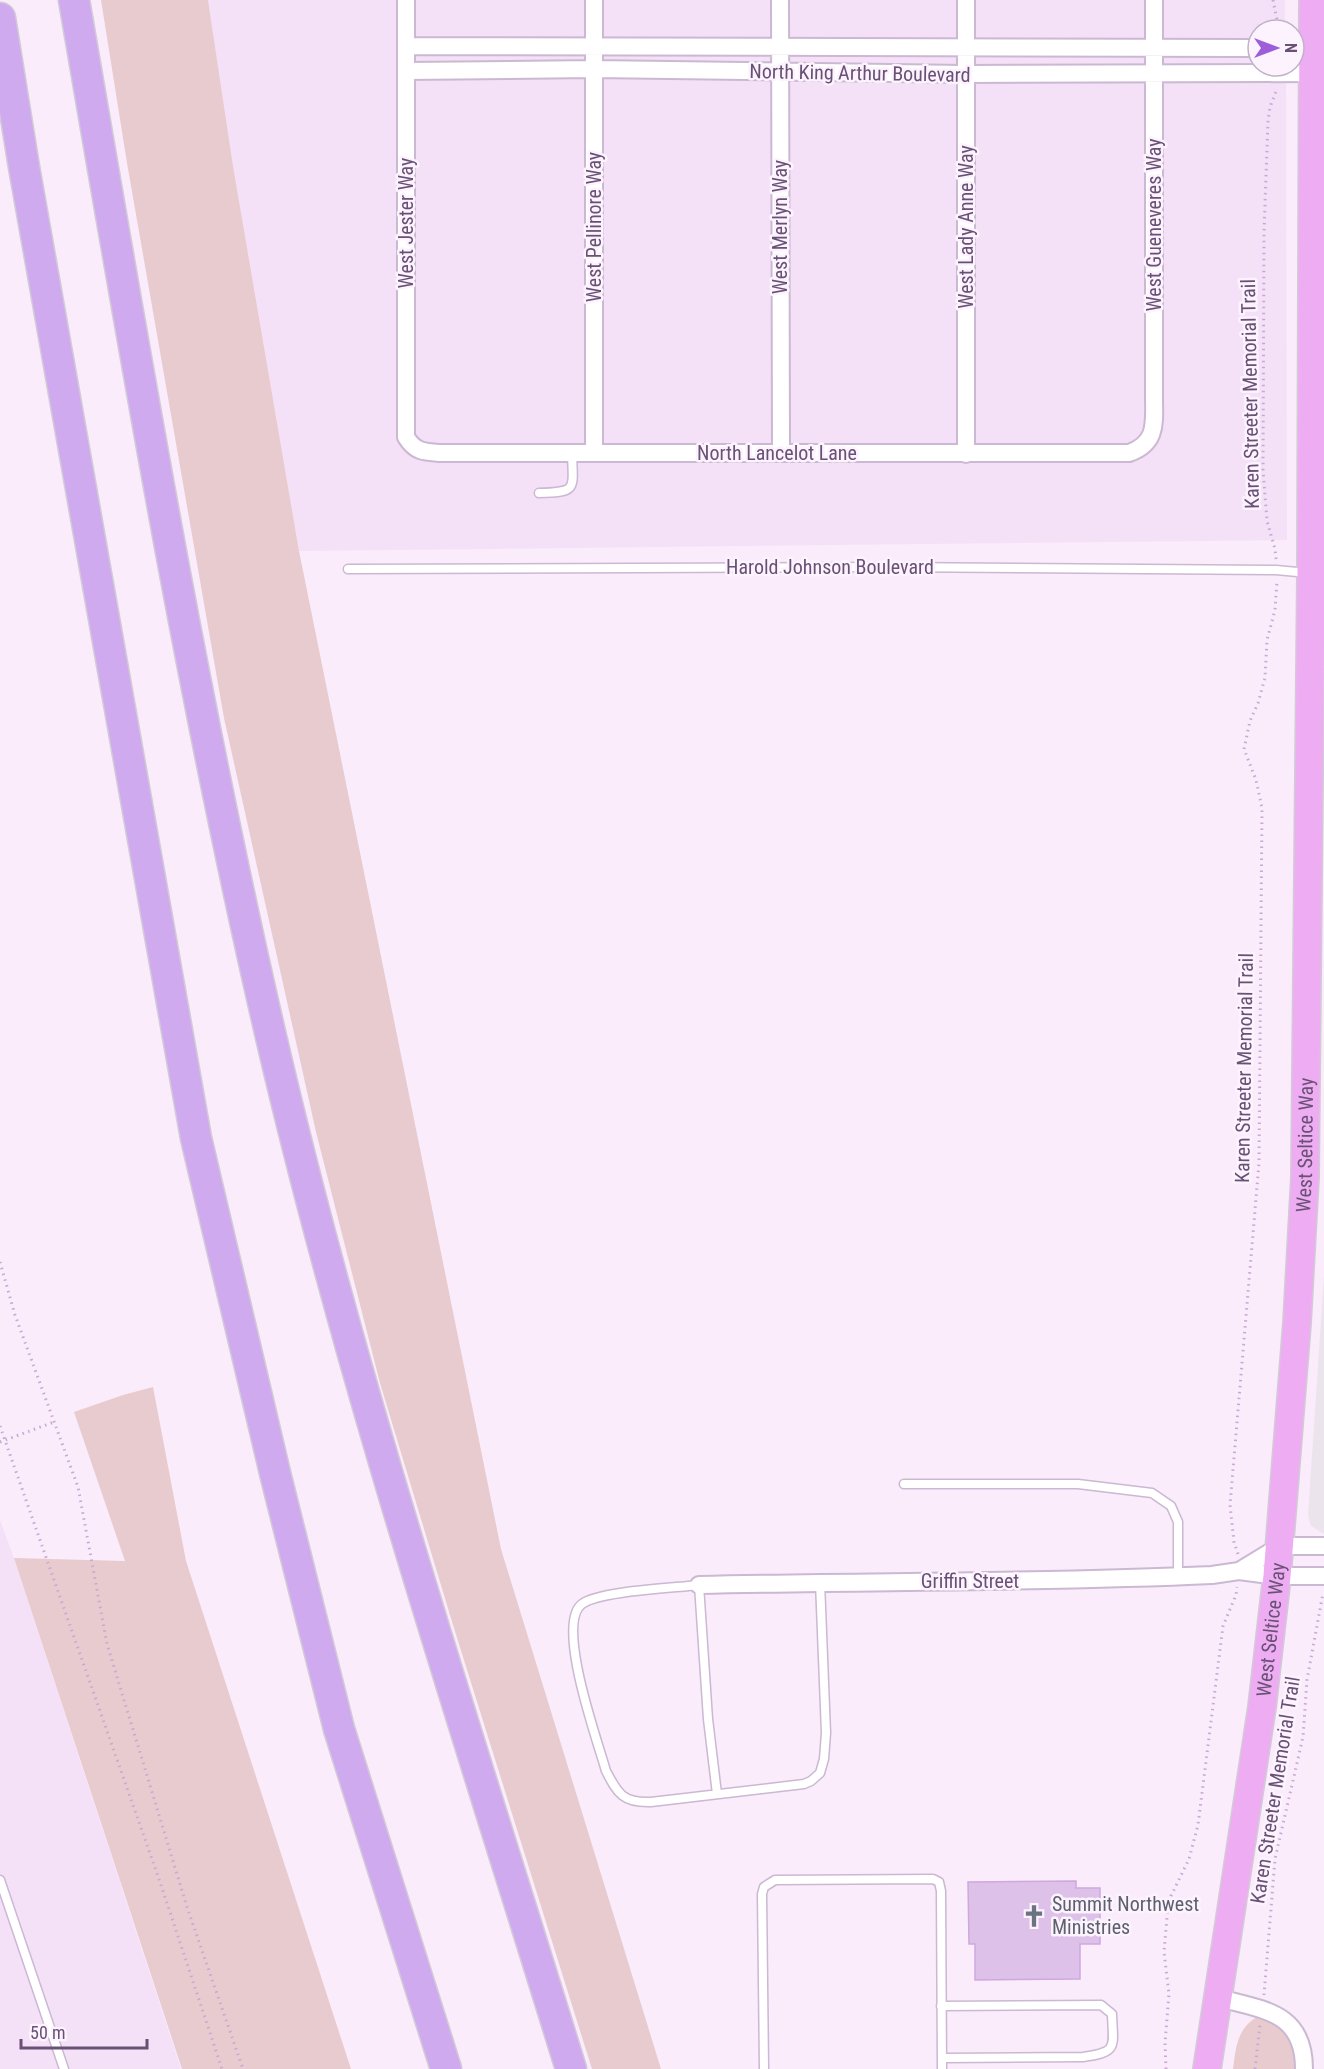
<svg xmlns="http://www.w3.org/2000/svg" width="1324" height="2069" font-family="'Roboto Condensed',sans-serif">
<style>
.residential{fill:#f4e1f7}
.industrial{fill:#ebe4ed}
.green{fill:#e8cbce}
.building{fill:#ddc1e9;stroke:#cea8df;stroke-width:1.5}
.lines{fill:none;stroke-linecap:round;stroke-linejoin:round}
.lane-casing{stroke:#cbb8d2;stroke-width:11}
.street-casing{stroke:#cbb8d2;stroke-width:20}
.primary-casing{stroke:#d2cbd6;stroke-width:30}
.highway-casing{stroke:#d2cbd6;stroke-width:33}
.path{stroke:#c6a9d4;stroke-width:3;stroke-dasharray:1.5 4.5;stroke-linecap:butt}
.lane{stroke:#fff;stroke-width:8}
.street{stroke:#fff;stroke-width:16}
.primary{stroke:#eeacf3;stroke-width:27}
.highway{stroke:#d0aaef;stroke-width:30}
.labels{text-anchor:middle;stroke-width:5;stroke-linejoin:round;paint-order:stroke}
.street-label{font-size:20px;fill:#685175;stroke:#fdf3fe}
.worship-label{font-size:20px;fill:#5b616d;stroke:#fdf3fe;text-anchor:start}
</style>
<rect width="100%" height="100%" fill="#faecfb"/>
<path class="residential" d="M 208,0 L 1285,0 L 1285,30 L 1258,30 L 1258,66 L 1286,66 L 1287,540 L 299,551 L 233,166 Z
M 0,1520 L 14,1558 L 181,2069 L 0,2069 Z"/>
<path class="industrial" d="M 1324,1275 L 1324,1534 L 1311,1526 L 1308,1515 Z"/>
<path class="green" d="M 101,0 L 208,0 L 233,166 L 299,551 L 501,1549 L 661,2069 L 592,2069 L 453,1625 L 380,1383 L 316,1132 L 224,718 L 127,163 Z
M 153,1387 L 186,1561 L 351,2069 L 182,2069 L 14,1558 L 125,1561 L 74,1412 L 123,1395 Z
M 1257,2017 C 1273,2020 1290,2029 1296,2044 C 1299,2051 1298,2062 1299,2069 L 1233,2069 C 1236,2047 1237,2029 1257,2017 Z"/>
<path class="building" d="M 1076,1881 L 1076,1888 L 1100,1888 L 1100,1944 L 1080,1944 L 1080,1979 L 975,1980 L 975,1944 L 969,1944 L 968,1882 Z"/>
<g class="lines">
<g class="lane-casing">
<path id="lane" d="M 539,493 C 578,492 573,490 572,453
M 348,569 L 887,567 L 1276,570 L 1308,573
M 904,1484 L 1078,1484 L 1152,1493 L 1171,1506 L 1178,1522 L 1178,1577
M 717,1794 L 708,1719 L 699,1585 C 674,1588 599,1591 582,1604 C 555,1624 598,1742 606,1771 C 618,1794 623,1803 651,1802 L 804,1784 L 811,1781 L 820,1773 L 824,1759 L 826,1733 L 820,1582
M 0,1880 L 64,2069
M 941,2006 L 1101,2005 L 1112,2014 C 1113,2047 1119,2052 1083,2057 L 942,2058
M 764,2069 L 762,1894 L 764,1887 L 775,1880 L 933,1879 L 939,1882 L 941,1891 L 942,2069"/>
</g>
<g class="street-casing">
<path id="street" d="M 406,0 L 406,437 C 415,452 424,452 441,453 L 1129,453 C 1158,443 1154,422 1154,396 L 1154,0
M 780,0 L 781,453
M 406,46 L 1258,48
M 1294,48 L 1313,48
M 406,71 L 594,69 L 965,74 L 1314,73
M 594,453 L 594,0
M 966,454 L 966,0
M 1239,1571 L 1280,1546 L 1324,1546
M 699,1585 C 870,1581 1041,1583 1212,1575 L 1239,1571 L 1277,1576 L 1324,1576
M 1219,1998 C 1264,2010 1304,2012 1304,2069"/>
</g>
<g class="primary-casing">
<g id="primary">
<path id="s1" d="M 1207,2069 L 1262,1707 L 1277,1576 L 1297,1323 L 1305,1177 L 1311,574 L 1313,0"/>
</g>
</g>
<g class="highway-casing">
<path id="highway" d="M 74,0 C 134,348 192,697 272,1041 C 353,1389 466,1728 571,2069
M 0,18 L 24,167 L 196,1138 L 275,1473 L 339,1729 L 446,2069"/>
</g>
<path class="path" d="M 1273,0 L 1279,30
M 1276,559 L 1275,549 L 1267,521 L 1263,469 L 1264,232 L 1268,121 L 1270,107 L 1277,89
M 0,1262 L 15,1315 L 78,1487 L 107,1644 L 187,1907 L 243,2069
M 0,1426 L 160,1882 L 222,2069
M 0,1442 L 54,1422
M 1238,1554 L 1234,1542 L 1230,1505 L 1259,1163 L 1262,808 L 1256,780 L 1244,749 L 1250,721 L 1258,703 L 1265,678 L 1267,640 L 1275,610 L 1277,581
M 1264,1995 L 1275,1859 L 1303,1737 L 1307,1680 L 1323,1593
M 1166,2069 L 1165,2043 L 1169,1994 L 1164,1952 L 1168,1906 L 1171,1896 L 1189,1859 L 1198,1825 L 1223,1626 L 1236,1595 L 1237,1587
M 1255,2069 L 1260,2025"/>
<use href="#lane" class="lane"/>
<use href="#street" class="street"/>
<use href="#primary" class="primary"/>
<use href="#highway" class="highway"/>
</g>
<defs>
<g id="church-bare" transform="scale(1.8)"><path d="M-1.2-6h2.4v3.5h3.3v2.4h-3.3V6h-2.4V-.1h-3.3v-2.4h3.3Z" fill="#6b7280" stroke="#fdf3fe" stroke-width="2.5" paint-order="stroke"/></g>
</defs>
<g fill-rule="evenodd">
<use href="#church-bare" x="1034" y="1916"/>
</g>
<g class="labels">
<g class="street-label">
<text transform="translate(860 73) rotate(1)" y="7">North King Arthur Boulevard</text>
<text transform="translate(406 223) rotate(-90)" y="7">West Jester Way</text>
<text transform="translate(1154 225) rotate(-90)" y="7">West Gueneveres Way</text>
<text transform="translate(594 227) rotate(-90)" y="7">West Pellinore Way</text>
<text transform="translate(780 227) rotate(-90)" y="7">West Merlyn Way</text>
<text transform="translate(966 227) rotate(-90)" y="7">West Lady Anne Way</text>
<text transform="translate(1250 394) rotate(-91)" y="7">Karen Streeter Memorial Trail</text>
<text x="777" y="460">North Lancelot Lane</text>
<text x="830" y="574">Harold Johnson Boulevard</text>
<text transform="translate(1244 1068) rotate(-89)" y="7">Karen Streeter Memorial Trail</text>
<text dy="7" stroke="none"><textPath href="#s1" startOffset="930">West Seltice Way</textPath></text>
<text x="970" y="1588">Griffin Street</text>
<text dy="7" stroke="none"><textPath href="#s1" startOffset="444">West Seltice Way</textPath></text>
<text transform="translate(1275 1790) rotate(-81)" y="7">Karen Streeter Memorial Trail</text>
</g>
<g class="worship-label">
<text x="1052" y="1911">Summit Northwest<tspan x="1052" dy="23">Ministries</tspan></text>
</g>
</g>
<g transform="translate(1276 48) rotate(90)"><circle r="28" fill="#fdf3fe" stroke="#c1b2c7" stroke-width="1.5"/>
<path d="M0-4.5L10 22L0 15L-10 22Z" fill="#9e5ed9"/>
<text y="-9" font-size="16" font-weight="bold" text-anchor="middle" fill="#685175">N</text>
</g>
<path d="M21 2039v9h126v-9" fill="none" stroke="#685175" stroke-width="3"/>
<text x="30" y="2039" font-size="18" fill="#685175" stroke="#fdf3fe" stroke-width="4.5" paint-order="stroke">50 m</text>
</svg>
